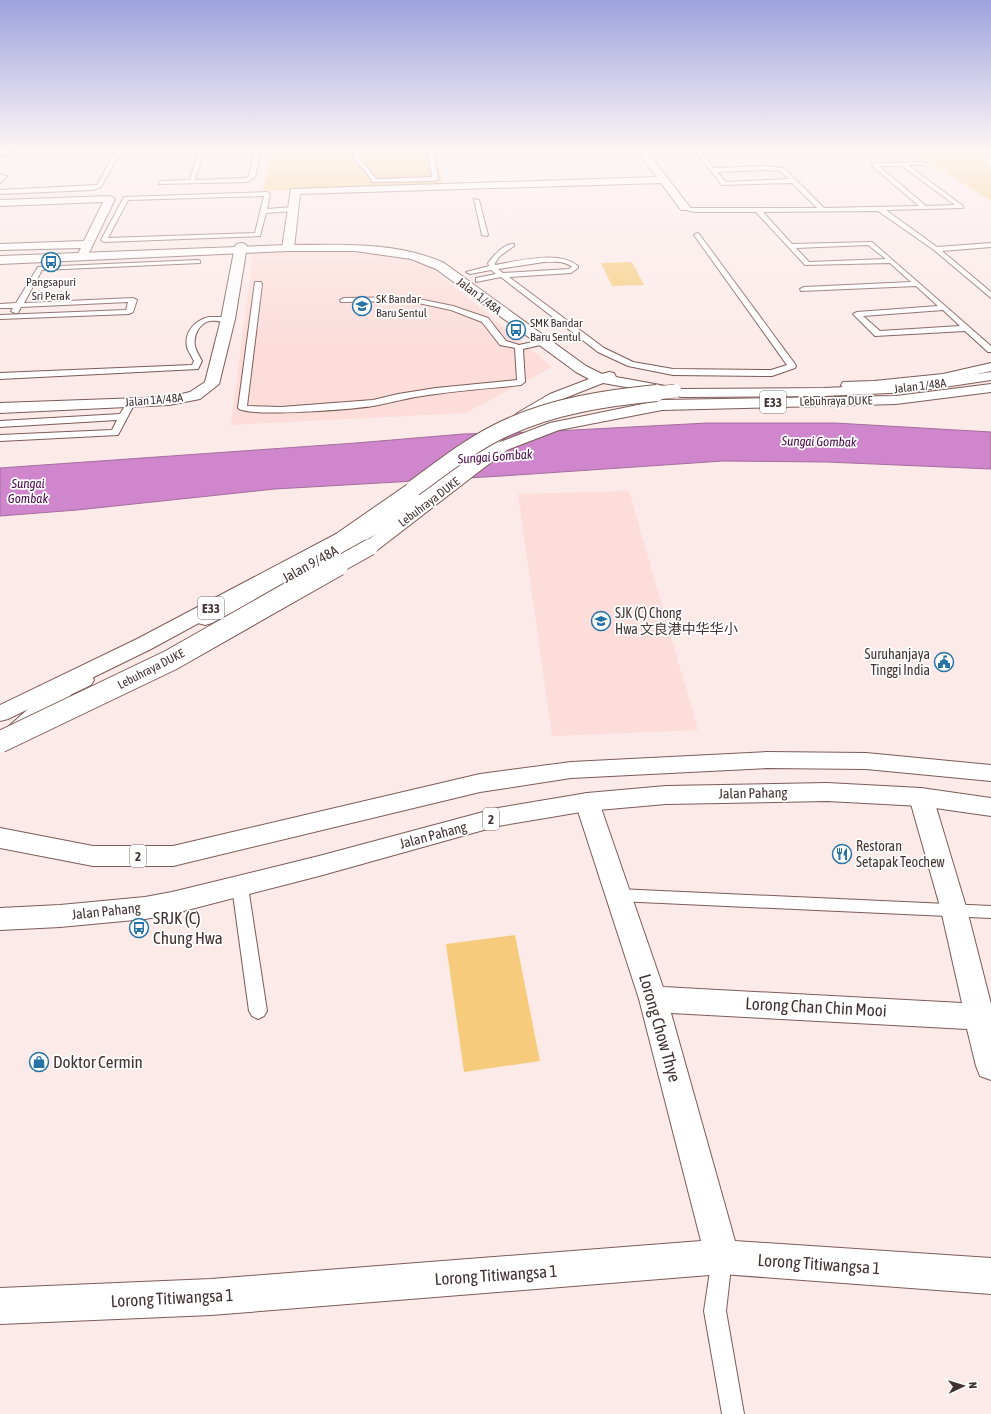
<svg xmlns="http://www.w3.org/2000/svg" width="991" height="1414" font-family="'Asap Condensed','Noto Sans SC',sans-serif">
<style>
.built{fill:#fcddda}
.green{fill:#f6cc7c}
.water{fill:#cf86cc;stroke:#a56d9e}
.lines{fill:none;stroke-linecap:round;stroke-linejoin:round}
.lane-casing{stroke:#7d5b57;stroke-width:2}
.street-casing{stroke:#7d5b57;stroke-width:2}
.secondary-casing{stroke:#7d5b57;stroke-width:2}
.primary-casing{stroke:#7d5b57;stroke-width:2}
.highway-casing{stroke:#7d5b57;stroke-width:2}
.lane{fill:#fff;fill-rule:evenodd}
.street{fill:#fff;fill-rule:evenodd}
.secondary{fill:#fff;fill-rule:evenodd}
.primary{fill:#fff;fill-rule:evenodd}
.highway{fill:#fff;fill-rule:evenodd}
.highway-bridge-far2-casing{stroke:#7d5b57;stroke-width:14;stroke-linecap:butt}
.highway-bridge-far1-casing{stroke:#7d5b57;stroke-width:18;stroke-linecap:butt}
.highway-bridge-casing{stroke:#7d5b57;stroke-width:23;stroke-linecap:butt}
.highway-bridge-far2{stroke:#fff;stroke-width:13}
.highway-bridge-far1{stroke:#fff;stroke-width:16}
.highway-bridge{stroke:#fff;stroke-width:21}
.labels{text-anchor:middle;stroke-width:3.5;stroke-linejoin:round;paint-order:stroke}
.far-poi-label{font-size:12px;fill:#423231;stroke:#fff;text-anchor:start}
.far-street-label{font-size:12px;fill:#423231;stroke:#fff}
.shield{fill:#fff;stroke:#7b706f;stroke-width:1}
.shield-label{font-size:13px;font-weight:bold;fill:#423231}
.far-water-label{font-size:13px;font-style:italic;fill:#4d0a4d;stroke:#fff}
.street-label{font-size:14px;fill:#423231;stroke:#fff}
.poi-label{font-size:14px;fill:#423231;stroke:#fff;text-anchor:start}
.near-poi-label{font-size:17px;fill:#423231;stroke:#fff;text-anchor:start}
.near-street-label{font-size:17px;fill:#423231;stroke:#fff}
</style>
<rect width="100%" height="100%" fill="#fbeae8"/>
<path class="built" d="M 253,251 L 356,251 L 391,255 L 430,267 L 552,367 L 466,413 L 231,425 Z
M 629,491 L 698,730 L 552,736 L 518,494 Z"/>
<path class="green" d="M 272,150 L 436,150 L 442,185 L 263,191 Z
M 855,150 L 973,150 L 991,169 L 991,201 L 918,155 L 849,156 L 857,152 Z
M 632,262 L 644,285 L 612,286 L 601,263 Z
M 515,935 L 540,1061 L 464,1072 L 446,944 Z"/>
<path class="water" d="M 707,423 L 835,423 L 991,432 L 991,469 L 827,462 L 723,461 L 502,476 L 275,489 L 77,510 L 0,516 L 0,468 L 356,443 L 463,434 L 536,432 Z"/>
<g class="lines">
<g class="lane-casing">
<path id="lane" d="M 74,150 L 122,150 L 101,187 L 93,190 L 0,194 L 0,190 L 97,185 L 115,152 L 0,156 L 0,152 Z
M 198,150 L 204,150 L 195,180 L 247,178 L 249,176 L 255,150 L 261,150 L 255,177 L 248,182 L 159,184 L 159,182 L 161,181 L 190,180 Z
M 354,150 L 360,150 L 359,157 L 376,179 L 432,177 L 427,150 L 433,150 L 438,179 L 435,181 L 372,182 L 370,177 L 353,157 Z
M 694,150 L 700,150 L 714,168 L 764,166 L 784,168 L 824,208 L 919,206 L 871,165 L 874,163 L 925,162 L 926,163 L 923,165 L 908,165 L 963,206 L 963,208 L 886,210 L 937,247 L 991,243 L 991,247 L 942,251 L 991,292 L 991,298 L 934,250 L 878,211 L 763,212 L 792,244 L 872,242 L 991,346 L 991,352 L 988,352 L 965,331 L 875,336 L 853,314 L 857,312 L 938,306 L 916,286 L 801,291 L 800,289 L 804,287 L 911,282 L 890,263 L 805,265 L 756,212 L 694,212 L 683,209 L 683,207 L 694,208 L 817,208 L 792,183 L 722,185 ZM 879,166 L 902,166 L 955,205 L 926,206 ZM 764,170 L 780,171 L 789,179 L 726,182 L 717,172 ZM 868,245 L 886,259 L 809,262 L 796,248 ZM 943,310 L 960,326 L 880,331 L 863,316 Z
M 0,174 L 7,176 L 0,183 Z
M 267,192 L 270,194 L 267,209 L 293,207 L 296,209 L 293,211 L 266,213 L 260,236 L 104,242 L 101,240 L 124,197 ZM 264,196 L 255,233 L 108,238 L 128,200 Z
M 474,199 L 479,200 L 488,235 L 487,236 L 482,235 Z
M 697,233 L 699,234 L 795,364 L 796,366 L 795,368 L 772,376 L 673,375 L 628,366 L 598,352 L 501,277 L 476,282 L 476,278 L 496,274 L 491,270 L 470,274 L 466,272 L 489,266 L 488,263 C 493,256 505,243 514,244 L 514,246 L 500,256 L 495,263 L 495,265 C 518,261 559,250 578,266 L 578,268 L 571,273 L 509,277 L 604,348 L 633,362 L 673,369 L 771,370 L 787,365 L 694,235 ZM 544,262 C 554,262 564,260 572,267 L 569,269 L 503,273 L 498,269 Z
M 198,260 L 200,261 L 200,263 L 42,270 L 24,303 L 133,298 L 137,300 L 133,312 L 129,314 L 0,319 L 0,315 L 126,310 L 128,302 L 21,307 L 18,313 L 15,313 L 11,311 L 13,308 L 0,308 L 0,304 L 16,303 L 38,267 Z
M 255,282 L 261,282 L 262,284 L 247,406 L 281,407 L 373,400 L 398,394 L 436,388 L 517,380 L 515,348 L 500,345 L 482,322 L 451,310 L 409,301 L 341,302 L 340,300 L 344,298 L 409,297 L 453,306 L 488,318 L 506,341 L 519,345 L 542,340 L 546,342 L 545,344 L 523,349 L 525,382 L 521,385 C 493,388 464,390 436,394 C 415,396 394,402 373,406 C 355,409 247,418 238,408 Z
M 209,317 L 228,317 L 232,319 C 226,324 217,320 210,321 C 199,323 193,336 195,346 C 196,351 200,357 202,361 L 198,369 L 0,379 L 0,373 L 192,365 L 194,361 C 192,357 188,351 187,347 C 184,331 196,320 209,317 Z
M 131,400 L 135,403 L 118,435 L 0,441 L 0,435 L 112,430 L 117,420 L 0,427 L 0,421 L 120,414 L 128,401 Z
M 240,881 L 245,883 L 248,887 L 267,1011 L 264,1016 L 258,1019 L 252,1016 L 249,1011 L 232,887 L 235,883 Z
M 618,889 L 991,906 L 991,918 L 618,901 L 613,899 L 610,895 L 613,891 Z
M 722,1248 L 729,1251 L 732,1258 L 726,1311 L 744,1414 L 722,1414 L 704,1311 L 712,1258 L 715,1251 Z"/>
</g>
<g class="street-casing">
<path id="street" d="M 636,150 L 646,150 L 689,206 L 690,208 L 689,210 L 681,210 L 661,183 L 300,194 L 294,248 L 292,250 L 284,250 L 282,248 L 291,189 L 657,177 Z
M 110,196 L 115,199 L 86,259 L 78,259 L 76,257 L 81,248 L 0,250 L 0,244 L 84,241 L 103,202 L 0,206 L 0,200 Z
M 241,243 L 245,244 L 247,246 L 235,319 L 219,384 L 200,399 L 169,405 L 0,413 L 0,403 L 169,397 L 190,392 L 205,382 L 221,319 L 235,246 L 237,244 Z
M 921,788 L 930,791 L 933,797 L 967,910 L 991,1004 L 991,1080 L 980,1076 L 976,1066 L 967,1029 L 671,1013 L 735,1241 L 991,1258 L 991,1294 L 722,1274 L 211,1315 L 0,1324 L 0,1288 L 211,1279 L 701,1241 L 639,999 L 575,802 L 578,796 L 587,793 L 596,796 L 599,802 L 663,987 L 962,1003 L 941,910 L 909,797 L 912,791 Z"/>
</g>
<g class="secondary-casing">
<path id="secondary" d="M 288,245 C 340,245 396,241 444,263 L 586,366 L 602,374 L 609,372 L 614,373 L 616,377 L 682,389 L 824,388 L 911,384 L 991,372 L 991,380 L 911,392 L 824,396 L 682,397 L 603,383 L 560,400 L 529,418 L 411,514 L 321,566 L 212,623 L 205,625 L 198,623 L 195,619 L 198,615 L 307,558 L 399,506 L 519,412 L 550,394 L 589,379 L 576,372 L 436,269 L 411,259 L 355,251 L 288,251 L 0,264 L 0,256 Z
M 83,673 L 91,675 L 94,680 L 91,685 L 72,694 L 24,737 L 16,740 L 8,737 L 5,732 L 8,727 L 56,684 Z"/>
</g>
<g class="primary-casing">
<path id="primary" d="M 767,752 L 866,753 L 991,765 L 991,781 L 866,769 L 767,768 L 571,778 L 480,792 L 173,866 L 93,866 L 0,848 L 0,828 L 93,846 L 173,846 L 480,774 L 571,762 Z
M 827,783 L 921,788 L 991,798 L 991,816 L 921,806 L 827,801 L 666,804 L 587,811 L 498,826 L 319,876 L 172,914 L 145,919 L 60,927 L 0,930 L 0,908 L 60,905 L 145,897 L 172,892 L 319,856 L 498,808 L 587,793 L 666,786 Z"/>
</g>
<g class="highway-casing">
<path id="highway" d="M 991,363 L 991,371 L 943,382 L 874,389 L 843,388 L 841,385 L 843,382 L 874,381 L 943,374 Z
M 991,384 L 991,392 L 896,404 L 662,410 L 559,430 L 507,450 L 376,551 L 370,552 L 364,551 L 361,547 L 364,543 L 495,444 L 550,423 L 662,400 L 896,396 Z
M 414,483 L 420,484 L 422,488 L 420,492 L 348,542 L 151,649 L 8,719 L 0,721 L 0,705 L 137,639 L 336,534 L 408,484 Z"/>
</g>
<use href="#lane" class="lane"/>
<use href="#street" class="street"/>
<use href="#secondary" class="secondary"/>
<use href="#primary" class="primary"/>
<use href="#highway" class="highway"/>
<g class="highway-bridge-far2-casing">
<path id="highway-bridge-far2" d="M 648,394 L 675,391"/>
</g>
<g class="highway-bridge-far1-casing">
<path id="highway-bridge-far1" d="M 414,488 C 443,467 473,443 506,428 C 553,406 606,398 657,393
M 336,566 L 370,547"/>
</g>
<g class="highway-bridge-casing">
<path id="highway-bridge" d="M 0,742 L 171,660 L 338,565"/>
</g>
<use href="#highway-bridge-far2" class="highway-bridge-far2"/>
<use href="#highway-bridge-far1" class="highway-bridge-far1"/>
<use href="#highway-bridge" class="highway-bridge"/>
</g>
<linearGradient id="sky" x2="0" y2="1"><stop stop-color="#9ea2dd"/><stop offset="0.43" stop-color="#fdf6f5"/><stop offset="1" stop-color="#fdf6f5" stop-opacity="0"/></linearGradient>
<rect width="991" height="348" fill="url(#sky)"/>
<defs>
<g id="bus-ring" transform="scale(1)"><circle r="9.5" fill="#fff" stroke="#2773a5" stroke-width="1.5"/><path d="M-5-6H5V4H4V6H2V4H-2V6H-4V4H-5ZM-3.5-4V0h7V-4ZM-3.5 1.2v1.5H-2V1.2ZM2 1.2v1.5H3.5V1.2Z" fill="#2773a5"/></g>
<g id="school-ring" transform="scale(1)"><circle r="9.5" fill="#fff" stroke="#2773a5" stroke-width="1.5"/><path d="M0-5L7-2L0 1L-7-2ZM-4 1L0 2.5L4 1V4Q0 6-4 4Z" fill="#2773a5"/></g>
<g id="civic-ring" transform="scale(1)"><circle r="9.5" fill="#fff" stroke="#2773a5" stroke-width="1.5"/><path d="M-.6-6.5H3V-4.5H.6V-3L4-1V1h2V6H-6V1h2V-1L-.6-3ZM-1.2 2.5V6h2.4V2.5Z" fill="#2773a5"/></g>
<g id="restaurant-ring" transform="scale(1)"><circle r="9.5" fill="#fff" stroke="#2773a5" stroke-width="1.5"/><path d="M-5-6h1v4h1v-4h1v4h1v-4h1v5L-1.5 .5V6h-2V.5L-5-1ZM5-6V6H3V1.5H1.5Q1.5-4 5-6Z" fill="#2773a5"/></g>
<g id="shop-ring" transform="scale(1)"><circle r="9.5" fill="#fff" stroke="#2773a5" stroke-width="1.5"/><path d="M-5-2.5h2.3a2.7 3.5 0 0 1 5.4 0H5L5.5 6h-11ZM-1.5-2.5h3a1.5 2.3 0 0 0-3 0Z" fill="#2773a5"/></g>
</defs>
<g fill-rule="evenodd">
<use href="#bus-ring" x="51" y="262"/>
<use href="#school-ring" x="362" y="306"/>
<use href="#bus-ring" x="516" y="330"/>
<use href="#school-ring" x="601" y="621"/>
<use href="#civic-ring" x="944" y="662"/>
<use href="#restaurant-ring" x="842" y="854"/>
<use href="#bus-ring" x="139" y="928"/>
<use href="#shop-ring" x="39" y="1062"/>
</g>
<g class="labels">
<g class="far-poi-label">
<text x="51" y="286" text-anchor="middle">Pangsapuri<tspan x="51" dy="14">Sri Perak</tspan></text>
<text x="376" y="303">SK Bandar<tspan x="376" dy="14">Baru Sentul</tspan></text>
<text x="530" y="327">SMK Bandar<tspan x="530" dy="14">Baru Sentul</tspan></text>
</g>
<g class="far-street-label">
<text transform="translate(479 296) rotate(37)" y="4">Jalan 1/48A</text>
<text transform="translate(920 386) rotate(-7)" y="4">Jalan 1/48A</text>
<text transform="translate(154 400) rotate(-5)" y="4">Jalan 1A/48A</text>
<text transform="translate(836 401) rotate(-1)" y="4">Lebuhraya DUKE</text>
<text transform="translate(429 502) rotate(-37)" y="4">Lebuhraya DUKE</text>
<text transform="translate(151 669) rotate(-27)" y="4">Lebuhraya DUKE</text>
</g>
<g class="shield">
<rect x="760" y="391" width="26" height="22" rx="3"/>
<rect x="198" y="597" width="26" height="22" rx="3"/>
<rect x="483" y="808" width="16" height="22" rx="3"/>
<rect x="130" y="845" width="16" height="22" rx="3"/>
</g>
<g class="shield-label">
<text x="773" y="407">E33</text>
<text x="211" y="613">E33</text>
<text x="491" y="824">2</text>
<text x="138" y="861">2</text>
</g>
<g class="far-water-label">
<text transform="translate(819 441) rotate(1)" y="5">Sungai Gombak</text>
<text transform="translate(495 456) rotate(-4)" y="5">Sungai Gombak</text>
<text x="28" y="488">Sungai<tspan x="28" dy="15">Gombak</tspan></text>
</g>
<g class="street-label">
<text transform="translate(310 564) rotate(-29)" y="5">Jalan 9/48A</text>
<text transform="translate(753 793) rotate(-1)" y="5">Jalan Pahang</text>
<text transform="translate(433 835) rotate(-15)" y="5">Jalan Pahang</text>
<text transform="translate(106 911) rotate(-6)" y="5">Jalan Pahang</text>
</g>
<g class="poi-label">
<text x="615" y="618">SJK (C) Chong<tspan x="615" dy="16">Hwa 文良港中华华小</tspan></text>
<text x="930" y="659" text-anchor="end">Suruhanjaya<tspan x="930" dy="16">Tinggi India</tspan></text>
<text x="856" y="851">Restoran<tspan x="856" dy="16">Setapak Teochew</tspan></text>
</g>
<g class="near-poi-label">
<text x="153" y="924">SRJK (C)<tspan x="153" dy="20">Chung Hwa</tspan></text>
<text x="53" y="1068">Doktor Cermin</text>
</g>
<g class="near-street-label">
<text transform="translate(816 1007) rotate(3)" y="6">Lorong Chan Chin Mooi</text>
<text transform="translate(660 1028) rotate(74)" y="6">Lorong Chow Thye</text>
<text transform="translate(819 1264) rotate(4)" y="6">Lorong Titiwangsa 1</text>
<text transform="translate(496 1275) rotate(-4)" y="6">Lorong Titiwangsa 1</text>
<text transform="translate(172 1298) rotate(-3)" y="6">Lorong Titiwangsa 1</text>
</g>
</g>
<g transform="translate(963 1386) rotate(86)" stroke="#ffffff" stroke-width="3" paint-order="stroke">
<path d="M0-3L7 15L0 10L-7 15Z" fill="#423231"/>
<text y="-6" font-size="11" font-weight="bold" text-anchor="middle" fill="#423231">N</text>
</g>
</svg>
